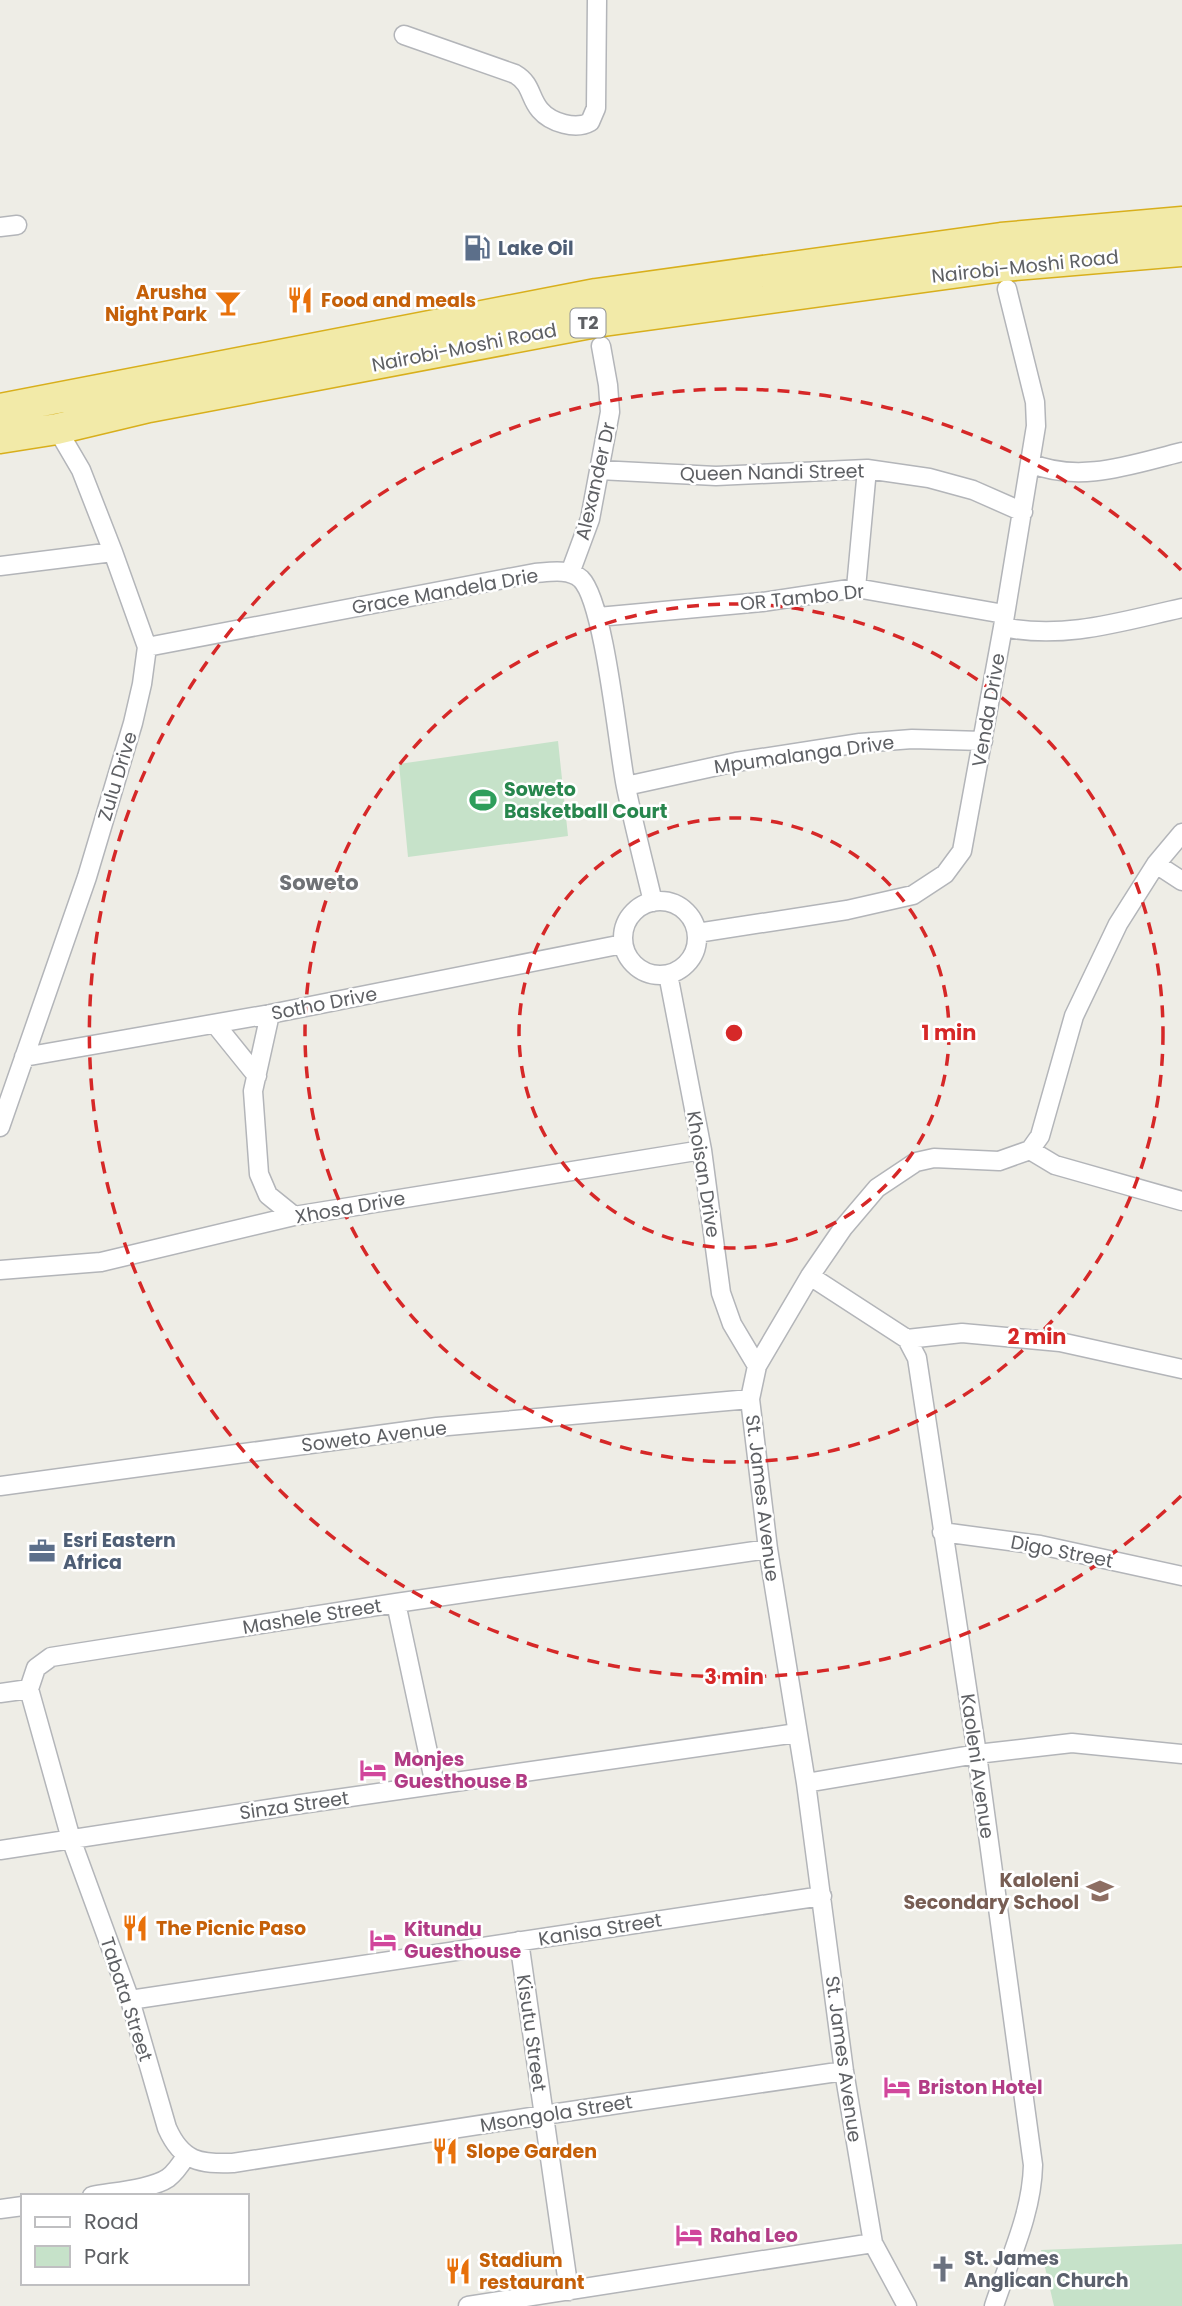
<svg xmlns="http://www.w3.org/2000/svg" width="1182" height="2306" font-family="Poppins,sans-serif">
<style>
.green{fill:#c6e2c9}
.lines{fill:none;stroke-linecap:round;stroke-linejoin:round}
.minor-casing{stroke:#b3b5b9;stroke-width:21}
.trunk-casing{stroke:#d8af1c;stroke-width:33}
.minor{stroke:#fff;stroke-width:18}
.trunk{stroke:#f2eaa8;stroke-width:30}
.ring{fill:none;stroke:#d62828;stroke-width:3.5;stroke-dasharray:12 9}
.labels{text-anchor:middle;stroke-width:5;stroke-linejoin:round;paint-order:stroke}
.shield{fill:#fff;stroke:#8e9092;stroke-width:2}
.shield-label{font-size:18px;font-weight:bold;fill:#5e6064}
.service-label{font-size:19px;font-weight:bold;fill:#4e5e75;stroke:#fff;text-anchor:start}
.street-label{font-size:19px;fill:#5e6064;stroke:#fff}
.food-label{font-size:19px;font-weight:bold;fill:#c56008;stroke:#fff;text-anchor:start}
.leisure-label{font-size:19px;font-weight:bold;fill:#27864d;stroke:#fff;text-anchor:start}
.hotel-label{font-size:19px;font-weight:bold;fill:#b23c85;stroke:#fff;text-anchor:start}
.education-label{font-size:19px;font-weight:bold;fill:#785e54;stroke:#fff;text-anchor:end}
.worship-label{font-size:19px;font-weight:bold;fill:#5b616d;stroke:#fff;text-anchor:start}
.neighbourhood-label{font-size:21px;font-weight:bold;fill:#6f7276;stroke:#fff}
.centre{fill:#d62828;stroke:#fff;stroke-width:3.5}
.ring-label{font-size:21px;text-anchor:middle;font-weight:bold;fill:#d62828;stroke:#fff;stroke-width:5;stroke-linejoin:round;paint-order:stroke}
</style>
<rect width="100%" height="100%" fill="#eeede6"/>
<path class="green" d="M 558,741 L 568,836 L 408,857 L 399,764 Z
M 1182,2244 L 1182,2306 L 1054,2306 L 1041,2250 Z"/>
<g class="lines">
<g class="minor-casing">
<path id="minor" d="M 404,35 L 515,74 C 532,84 529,97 540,110 C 551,123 576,130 590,122 L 596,108 L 597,0
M 0,227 L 17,225
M 1030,463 C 1080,484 1133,464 1182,452
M 599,470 L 716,476 L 867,469 L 929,478 L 973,490 L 1023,512
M 0,566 L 113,552
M 570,573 L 590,519 L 610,412 L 608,385 L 601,346
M 856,588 L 867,469
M 598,617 L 762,602 L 856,588 L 1004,614
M 1003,627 C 1064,640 1123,621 1182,608
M 147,647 L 535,573 C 549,572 569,568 581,579 C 605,603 618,748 626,787 C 634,826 644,864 653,902
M 626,786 L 736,762 L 860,743 L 912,739 L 983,741
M 1156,864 L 1182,881
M623 938a37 37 0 1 1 74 0a37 37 0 1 1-74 0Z
M 697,933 L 847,910 L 913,895 L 945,874 L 962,851 L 1003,627 L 1036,426 L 1035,402 L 1007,289
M 668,974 L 702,1150 L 721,1293 L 732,1324 L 757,1366
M 270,1014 L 253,1091 L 259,1174 L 268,1195 L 294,1216
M 215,1024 L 257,1076
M 24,1057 L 270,1014 L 623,944
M 0,1127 L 87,877 L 133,723 L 142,684 L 147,647 L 113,552 L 81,470 L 57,429
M 1030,1150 L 1055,1165 L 1182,1201
M 0,1270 L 101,1262 L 294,1216 L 702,1150
M 810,1276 L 907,1339 L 917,1358 L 977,1754 L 1033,2165 C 1032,2214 1009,2260 994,2306
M 907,1339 L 962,1333 L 1060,1342 L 1182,1369
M 0,1486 L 437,1427 L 750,1399
M 942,1532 L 1040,1545 L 1182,1576
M 768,1549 L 396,1603 L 51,1657 L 36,1668 L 29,1689 L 71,1839 L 130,2000 L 167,2128 C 182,2162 200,2164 233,2163 L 544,2115 L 844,2071
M 396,1603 L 435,1785
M 0,1693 L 29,1689
M 806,1783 L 977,1754 L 1072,1743 L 1182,1754
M 0,1850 L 301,1804 L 797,1733
M 519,1941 L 569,2291
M 130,2000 L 822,1896
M 92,2196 C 112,2192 152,2189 168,2178 C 176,2172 181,2164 186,2156
M 0,2209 L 23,2206
M 468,2306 L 873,2243
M 907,2306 L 873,2243 L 844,2071 L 806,1783 L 768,1549 L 750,1399 L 757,1366 L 810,1276 L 843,1228 L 877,1188 L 916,1162 L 934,1158 L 999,1161 L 1030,1150 L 1040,1136 L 1074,1016 L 1118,924 L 1156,864 L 1182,833"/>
</g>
<g class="trunk-casing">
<path id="trunk" d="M 0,409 L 596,294 L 1001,238 L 1182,222
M 0,438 L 57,429 L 149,407 L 596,322 L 1004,266 L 1182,251"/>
</g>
<use href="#minor" class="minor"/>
<use href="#trunk" class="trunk"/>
</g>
<g class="ring">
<circle cx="734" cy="1033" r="215"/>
<circle cx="734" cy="1033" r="429"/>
<path d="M1181 1496A644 644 0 1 1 1181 570"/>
</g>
<defs>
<g id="fuel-bare" transform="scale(2.1)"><path d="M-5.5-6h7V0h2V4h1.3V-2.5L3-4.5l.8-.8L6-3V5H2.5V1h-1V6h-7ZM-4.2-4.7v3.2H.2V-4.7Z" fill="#5c6f8a" stroke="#fff" stroke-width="2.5" paint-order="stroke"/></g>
<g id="restaurant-bare" transform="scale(2.1)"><path d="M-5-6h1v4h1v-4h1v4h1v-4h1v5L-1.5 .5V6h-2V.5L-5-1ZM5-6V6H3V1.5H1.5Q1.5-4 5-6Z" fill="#e8710a" stroke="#fff" stroke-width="2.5" paint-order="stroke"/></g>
<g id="bar-bare" transform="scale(2.1)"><path d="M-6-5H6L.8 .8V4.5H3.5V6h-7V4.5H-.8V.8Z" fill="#e8710a" stroke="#fff" stroke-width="2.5" paint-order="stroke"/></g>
<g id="stadium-bare" transform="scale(2.1)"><path d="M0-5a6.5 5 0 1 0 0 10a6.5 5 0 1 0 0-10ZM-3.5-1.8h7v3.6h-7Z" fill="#2e9e5b" stroke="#fff" stroke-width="2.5" paint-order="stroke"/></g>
<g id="office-bare" transform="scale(2.1)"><path d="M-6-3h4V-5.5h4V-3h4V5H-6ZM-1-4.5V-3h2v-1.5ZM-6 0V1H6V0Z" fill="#5c6f8a" stroke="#fff" stroke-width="2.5" paint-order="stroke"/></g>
<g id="hotel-bare" transform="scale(2.1)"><path d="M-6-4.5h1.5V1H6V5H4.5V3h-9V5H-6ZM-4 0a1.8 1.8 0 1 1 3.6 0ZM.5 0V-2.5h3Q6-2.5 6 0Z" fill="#d1479c" stroke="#fff" stroke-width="2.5" paint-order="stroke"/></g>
<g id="school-bare" transform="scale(2.1)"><path d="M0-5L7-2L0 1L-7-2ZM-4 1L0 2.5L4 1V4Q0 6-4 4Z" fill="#8d6e63" stroke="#fff" stroke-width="2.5" paint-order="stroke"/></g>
<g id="church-bare" transform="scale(2.1)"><path d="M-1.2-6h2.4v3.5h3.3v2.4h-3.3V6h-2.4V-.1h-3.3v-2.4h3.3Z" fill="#6b7280" stroke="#fff" stroke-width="2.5" paint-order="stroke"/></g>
</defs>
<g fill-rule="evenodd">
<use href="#fuel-bare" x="477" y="248"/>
<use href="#restaurant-bare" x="300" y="300"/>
<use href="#bar-bare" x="228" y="303"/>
<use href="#stadium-bare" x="483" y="800"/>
<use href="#office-bare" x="42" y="1551"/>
<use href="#hotel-bare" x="373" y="1770"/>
<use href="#school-bare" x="1100" y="1891"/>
<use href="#restaurant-bare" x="135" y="1928"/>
<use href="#hotel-bare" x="383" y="1940"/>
<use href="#hotel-bare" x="897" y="2087"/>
<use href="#restaurant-bare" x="445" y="2151"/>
<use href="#hotel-bare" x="689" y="2235"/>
<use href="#church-bare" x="943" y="2269"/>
<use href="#restaurant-bare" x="458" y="2271"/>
</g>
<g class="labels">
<rect class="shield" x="570.5" y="308.5" width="35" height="29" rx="5"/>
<g class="shield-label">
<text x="588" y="329">T2</text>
</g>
<g class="service-label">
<text x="498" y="255">Lake Oil</text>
<text x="63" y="1547">Esri Eastern<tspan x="63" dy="22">Africa</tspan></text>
</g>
<g class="street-label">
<text transform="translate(1025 266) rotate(-6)" y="7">Nairobi-Moshi Road</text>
<text transform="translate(464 347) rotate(-11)" y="7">Nairobi-Moshi Road</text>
<text transform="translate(772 472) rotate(-1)" y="7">Queen Nandi Street</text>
<text transform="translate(595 481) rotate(-77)" y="7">Alexander Dr</text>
<text transform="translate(445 591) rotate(-10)" y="7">Grace Mandela Drie</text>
<text transform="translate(802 597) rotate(-6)" y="7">OR Tambo Dr</text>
<text transform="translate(988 710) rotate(-80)" y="7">Venda Drive</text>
<text transform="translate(804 754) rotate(-8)" y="7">Mpumalanga Drive</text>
<text transform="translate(117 776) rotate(-73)" y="7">Zulu Drive</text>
<text transform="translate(324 1003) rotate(-11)" y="7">Sotho Drive</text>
<text transform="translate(704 1174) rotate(81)" y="7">Khoisan Drive</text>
<text transform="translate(350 1207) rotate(-10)" y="7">Xhosa Drive</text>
<text transform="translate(374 1436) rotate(-7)" y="7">Soweto Avenue</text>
<text transform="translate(763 1498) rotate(83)" y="7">St. James Avenue</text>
<text transform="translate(1062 1551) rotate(11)" y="7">Digo Street</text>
<text transform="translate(312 1616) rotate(-9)" y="7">Mashele Street</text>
<text transform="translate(978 1766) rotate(82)" y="7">Kaoleni Avenue</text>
<text transform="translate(294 1805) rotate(-8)" y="7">Sinza Street</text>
<text transform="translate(600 1929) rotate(-9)" y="7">Kanisa Street</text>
<text transform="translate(127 1999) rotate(72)" y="7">Tabata Street</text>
<text transform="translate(532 2033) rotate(82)" y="7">Kisutu Street</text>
<text transform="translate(844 2059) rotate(82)" y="7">St. James Avenue</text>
<text transform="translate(556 2113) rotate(-9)" y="7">Msongola Street</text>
</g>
<g class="food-label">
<text x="207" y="299" text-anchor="end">Arusha<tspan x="207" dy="22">Night Park</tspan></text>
<text x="321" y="307">Food and meals</text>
<text x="156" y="1935">The Picnic Paso</text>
<text x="466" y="2158">Slope Garden</text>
<text x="479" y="2267">Stadium<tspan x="479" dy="22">restaurant</tspan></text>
</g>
<g class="leisure-label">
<text x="504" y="796">Soweto<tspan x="504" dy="22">Basketball Court</tspan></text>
</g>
<g class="hotel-label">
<text x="394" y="1766">Monjes<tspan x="394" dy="22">Guesthouse B</tspan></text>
<text x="404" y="1936">Kitundu<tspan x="404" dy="22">Guesthouse</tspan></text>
<text x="918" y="2094">Briston Hotel</text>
<text x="710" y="2242">Raha Leo</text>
</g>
<g class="education-label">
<text x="1079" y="1887">Kaloleni<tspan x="1079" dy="22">Secondary School</tspan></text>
</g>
<g class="worship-label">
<text x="964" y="2265">St. James<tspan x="964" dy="22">Anglican Church</tspan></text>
</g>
<g class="neighbourhood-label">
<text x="319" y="890">Soweto</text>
</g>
</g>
<circle cx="734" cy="1033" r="10" class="centre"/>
<g class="ring-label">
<text x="949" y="1040">1 min</text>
<text x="1037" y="1344">2 min</text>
<text x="734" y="1684">3 min</text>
</g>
<rect x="21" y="2194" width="228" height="91" fill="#ffffff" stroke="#bfbfc1" stroke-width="2"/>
<rect x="35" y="2217" width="35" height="10" fill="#ffffff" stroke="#bfbfc1" stroke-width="2"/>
<text x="84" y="2229" font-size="21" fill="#5e6064">Road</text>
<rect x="35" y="2246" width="35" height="21" fill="#c6e2c9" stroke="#bfbfc1" stroke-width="2"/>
<text x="84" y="2264" font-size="21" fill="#5e6064">Park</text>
</svg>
